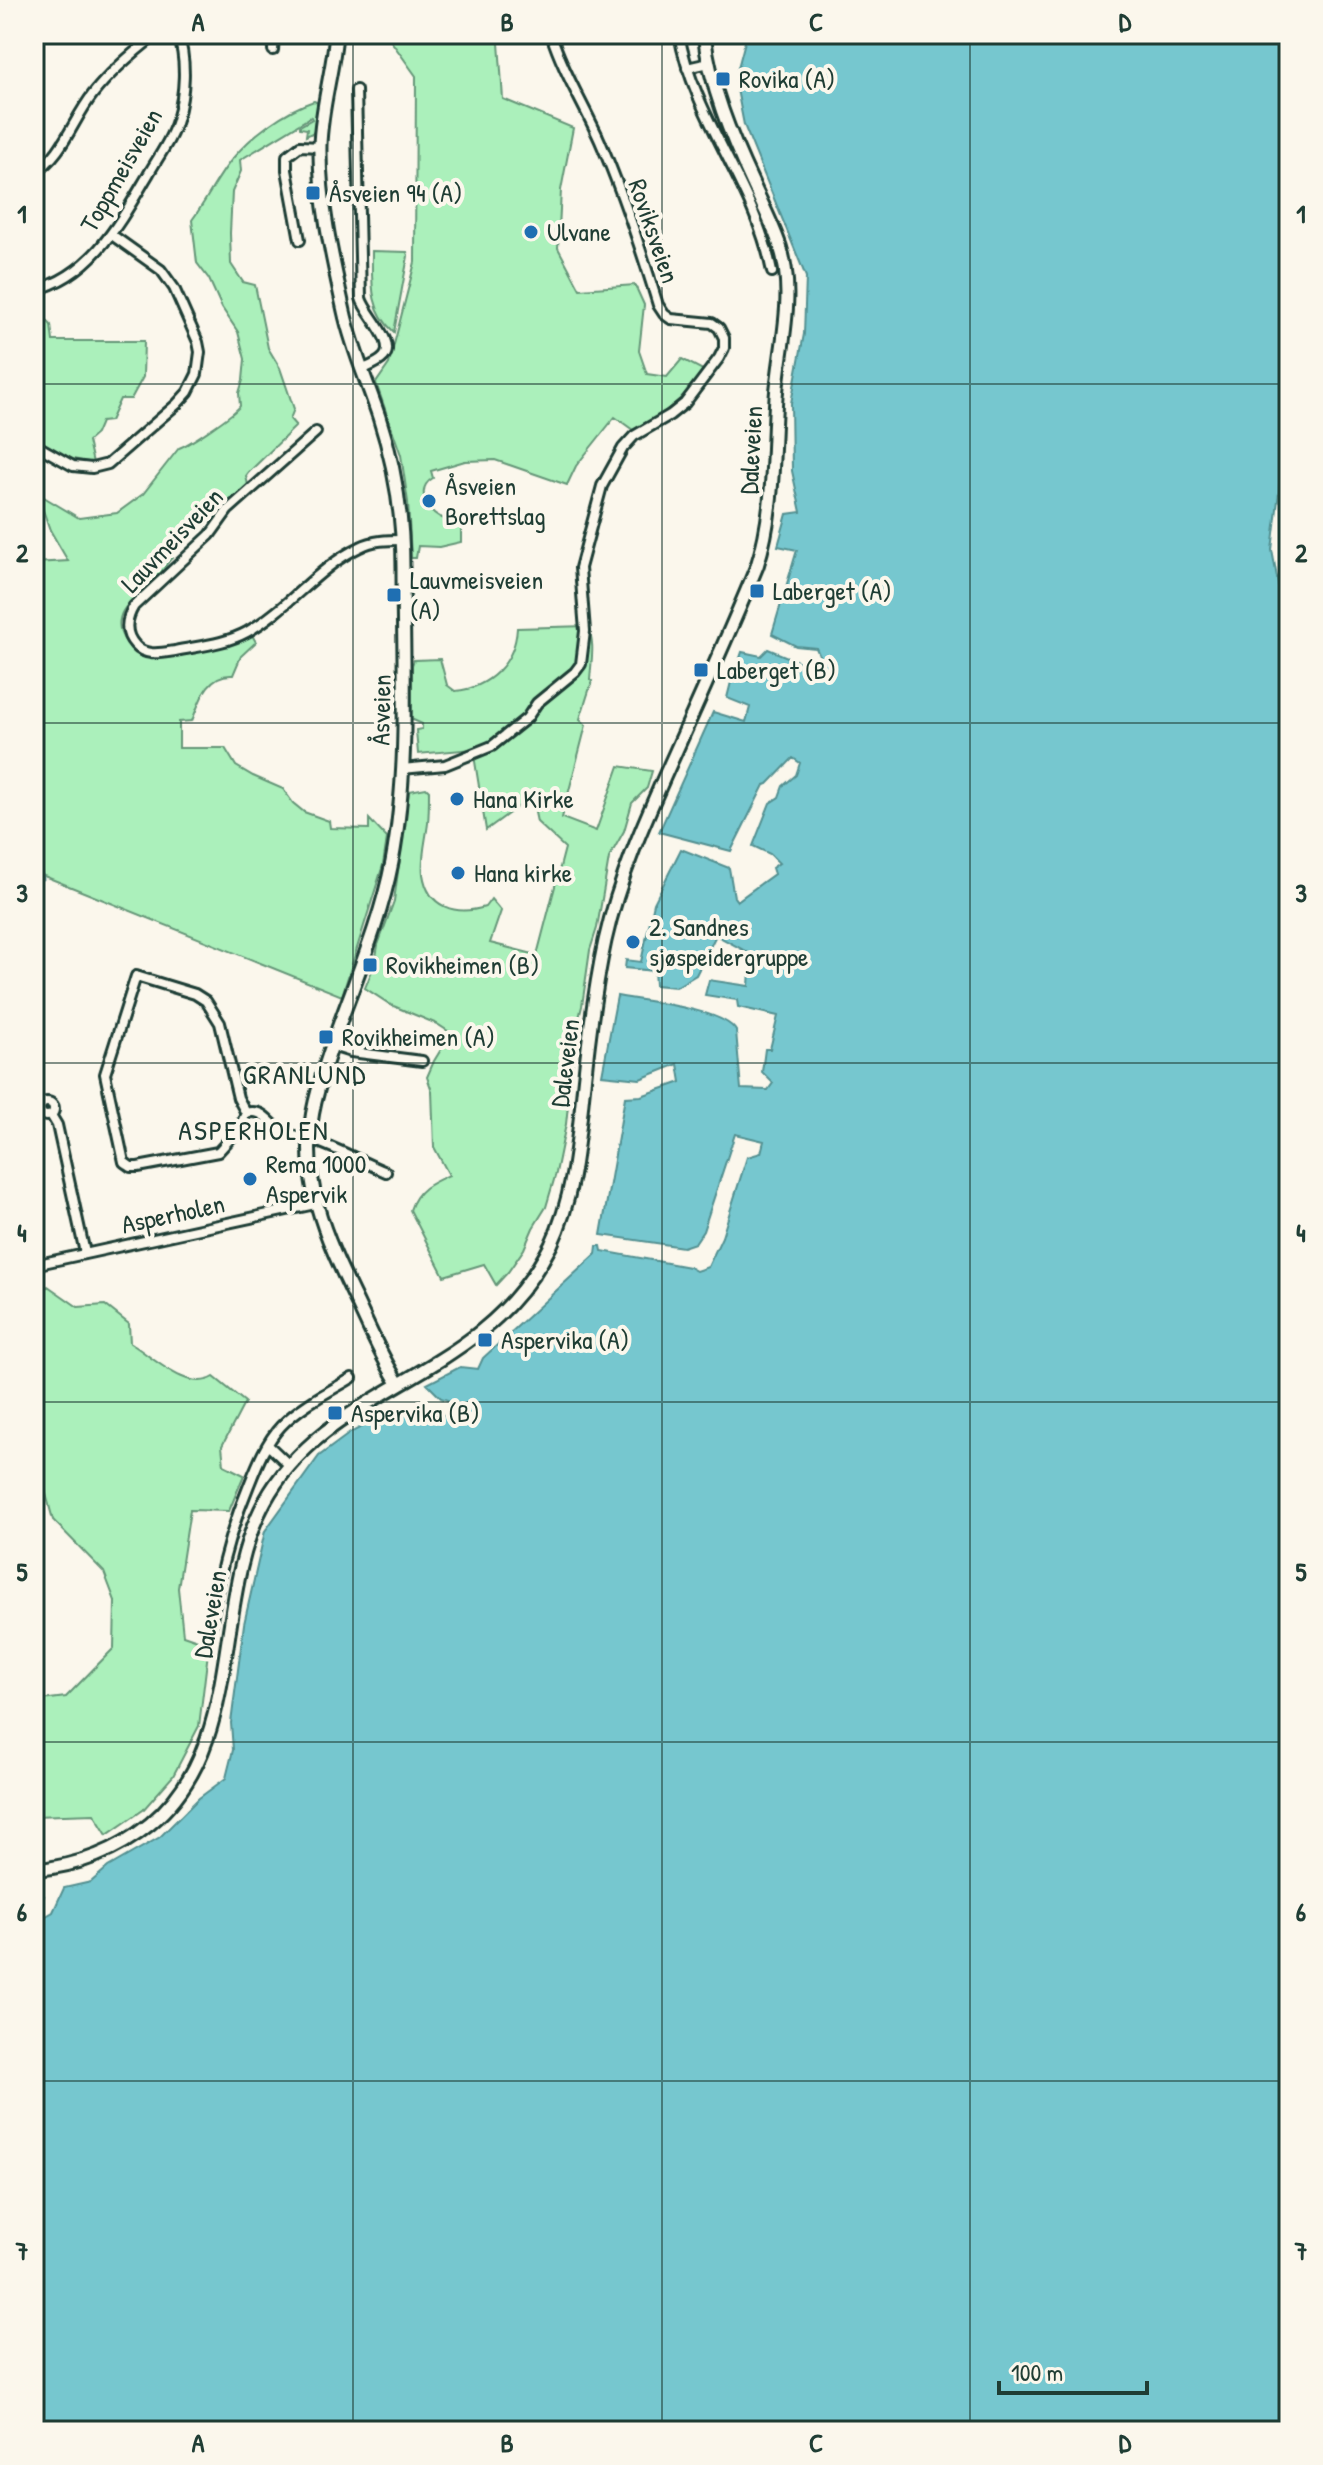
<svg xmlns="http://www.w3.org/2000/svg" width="1323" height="2465" font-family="'Patrick Hand',sans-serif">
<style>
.green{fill:#abf0bb;stroke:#659678;stroke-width:2}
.water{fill:#76c7cf;stroke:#539091;stroke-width:2}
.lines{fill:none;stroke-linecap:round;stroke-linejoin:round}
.stream{stroke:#539091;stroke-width:3}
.street-casing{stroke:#1f3d34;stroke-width:14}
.secondary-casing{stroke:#1f3d34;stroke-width:17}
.street{stroke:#fbf7ec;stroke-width:8}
.secondary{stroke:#fbf7ec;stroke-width:11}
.grid{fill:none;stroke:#1f3d34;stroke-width:2;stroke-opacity:0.55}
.poi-dot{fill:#1f6fb2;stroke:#fbf7ec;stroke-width:3}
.labels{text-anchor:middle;stroke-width:8;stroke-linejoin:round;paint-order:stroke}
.poi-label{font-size:26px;fill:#1f3d34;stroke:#fbf7ec;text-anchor:start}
.street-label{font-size:26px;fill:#1f3d34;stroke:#fbf7ec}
.neighbourhood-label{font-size:28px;letter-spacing:2px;fill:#1f3d34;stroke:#fbf7ec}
.neatline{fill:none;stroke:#1f3d34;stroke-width:3}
.grid-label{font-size:26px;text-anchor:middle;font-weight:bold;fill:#1f3d34}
</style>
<rect width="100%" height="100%" fill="#fbf7ec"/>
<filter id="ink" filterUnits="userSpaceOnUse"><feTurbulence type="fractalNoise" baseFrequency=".0125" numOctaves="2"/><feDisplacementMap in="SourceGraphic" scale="16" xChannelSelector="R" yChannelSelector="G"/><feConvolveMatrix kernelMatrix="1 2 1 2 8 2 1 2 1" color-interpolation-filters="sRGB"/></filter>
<g filter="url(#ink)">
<path class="green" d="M 386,34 L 504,34 L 499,43 L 503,99 L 573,128 L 561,190 L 558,248 L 580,289 L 635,285 L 644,305 L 639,351 L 647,374 L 667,377 L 682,359 L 703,370 C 681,403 667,412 633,430 L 615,417 L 576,466 L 567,485 L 495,460 L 465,461 L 431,471 L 433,478 C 416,488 425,509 440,517 C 446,520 454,521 461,522 L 461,542 L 439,547 L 418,546 L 416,558 L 411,558 L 408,502 L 401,455 L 376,383 L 389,364 L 415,262 L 416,76 Z
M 314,101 L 318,103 L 314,132 L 306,136 L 307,129 L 300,128 L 300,126 L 312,119 L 311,117 L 240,160 L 241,171 L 232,192 L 230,233 L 231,264 L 243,282 L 255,285 L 268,348 L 280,368 L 294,409 L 290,419 L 296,426 L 249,472 L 246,476 L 248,485 L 225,505 L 208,508 L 164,547 L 172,558 C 165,564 164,571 158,577 C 149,588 129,600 123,611 C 112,631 130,655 150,658 C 176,662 225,642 252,635 L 256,642 L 241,656 L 233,675 C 207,673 200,701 192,721 L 179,722 L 179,748 L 225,748 L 236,766 L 253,776 L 283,789 L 293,803 L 304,812 L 329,821 L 330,828 L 369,829 L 369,819 L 387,838 L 383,865 L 342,996 L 34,872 L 34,563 L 68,561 L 50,530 L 37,493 L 79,518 L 117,513 L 143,494 L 179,448 C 190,444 233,415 240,406 L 239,393 L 243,380 L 245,359 L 238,332 L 222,308 L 209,279 L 197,263 L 192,220 C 207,200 217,177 233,158 C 253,134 284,111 314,101 Z
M 372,251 L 407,252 L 408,256 L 394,332 C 369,310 372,282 372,251 Z
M 37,310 L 51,325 L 53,341 L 144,341 L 143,377 L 131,399 L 120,399 L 110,421 L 101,422 L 96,434 L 88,441 L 93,463 L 68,458 L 34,439 L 34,311 Z
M 587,626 C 596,641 591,662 590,680 L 592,681 L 580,719 L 586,725 L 562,818 L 596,831 L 619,766 L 652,771 L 647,788 L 632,803 L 624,831 L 609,858 L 597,928 L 590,950 L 582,1006 L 576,1030 L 566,1124 L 556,1173 L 546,1207 L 533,1228 L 524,1249 L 508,1272 L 496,1285 L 484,1264 L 444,1276 L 410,1210 C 417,1189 431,1183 449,1175 L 434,1147 L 432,1091 L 427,1077 L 434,1061 L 451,1033 L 437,1024 L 391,1005 L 365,988 L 375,963 L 378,945 L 394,901 L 409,791 L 426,788 L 429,791 C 429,802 429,813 428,823 C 426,840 421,857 423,874 C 428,908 456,916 485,907 L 491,899 L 501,911 L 490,943 L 537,955 L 565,848 L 537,822 L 533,803 L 519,806 L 486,830 L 473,749 L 418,754 L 416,730 L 422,729 L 422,724 L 411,719 L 412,665 L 414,660 L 440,659 L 447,685 L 455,691 C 489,688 515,663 517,628 Z
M 48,1286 L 78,1307 L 105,1305 L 129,1324 L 130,1343 C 153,1357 188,1393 214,1377 L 245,1402 L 222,1446 L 224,1465 L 244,1475 L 229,1511 L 190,1510 L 178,1588 L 183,1635 L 209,1644 L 199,1726 L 173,1776 L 143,1810 L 107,1835 L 94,1814 L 34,1816 L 34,1701 L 66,1697 L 114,1648 L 115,1601 L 104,1572 L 53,1520 L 34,1449 L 34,1295 Z"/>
<path class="water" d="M 747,34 L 1289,34 L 1289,278 L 1284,373 L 1289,374 L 1289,439 L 1282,467 L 1272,550 L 1280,594 L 1289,607 L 1289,2431 L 34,2431 L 34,1892 L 44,1896 L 40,1904 L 43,1907 L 44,1917 L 53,1912 L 64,1888 L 91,1882 L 108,1867 L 160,1837 L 199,1798 L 226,1778 L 233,1750 L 231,1723 L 244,1624 L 265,1531 L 319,1456 L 350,1433 L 395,1409 L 436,1422 L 436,1411 L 449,1418 L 463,1416 L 460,1404 L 441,1398 L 427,1384 L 460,1367 L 478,1369 L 483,1358 L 596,1254 L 597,1246 L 601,1246 L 602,1251 L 689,1267 L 696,1271 L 708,1267 L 722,1237 L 747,1157 L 761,1153 L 764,1141 L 735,1134 L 703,1231 L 695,1243 L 683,1247 L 601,1235 L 625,1097 L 641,1096 L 681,1082 L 678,1064 L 640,1079 L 602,1075 L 617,996 C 644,1001 724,1009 736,1031 L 741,1089 L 768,1090 L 773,1083 L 762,1072 L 765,1049 L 770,1049 L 778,1016 L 738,1007 L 737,1000 L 705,995 L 709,980 L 749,986 L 751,954 L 716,935 L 696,975 L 676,987 L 655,985 L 654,971 L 625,968 L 626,960 L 641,962 L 654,903 L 681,849 L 729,868 L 734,897 L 737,901 L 774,874 L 772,868 L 779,863 L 770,854 L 753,846 L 770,803 L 779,797 L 783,786 L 796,775 L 800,763 L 793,758 L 768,784 L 764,785 L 731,851 L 659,832 L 713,712 L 746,722 L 750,707 L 727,698 L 733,674 L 750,681 L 757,671 L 754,668 L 750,675 L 736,670 L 742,652 L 761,656 L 768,649 L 800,662 L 814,675 L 826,670 L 816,648 L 796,646 L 772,634 L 797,550 L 778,546 L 787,514 L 801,512 L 792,471 L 791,403 L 804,334 L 806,277 L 744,125 L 735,79 Z"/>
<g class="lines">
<path class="stream" d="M 34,719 L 36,716
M 34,797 L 39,789
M 34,851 L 43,879"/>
<g class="street-casing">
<path id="street" d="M 679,34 C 694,119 756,187 772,272
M 273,50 L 274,34
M 687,68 L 709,63
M 356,90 L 361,298 C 365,314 397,342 384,357 C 379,363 368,367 361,370
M 34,173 C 64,154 72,121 93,94 C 110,72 135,51 157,34
M 34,177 L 36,188 L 34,197
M 300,240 L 287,170 L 287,156 L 300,146 L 320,147
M 34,290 C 92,276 120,222 148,175 C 158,157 172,139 177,120 C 185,93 187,61 178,34
M 316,432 L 228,510 L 210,535 L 134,606 C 126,619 124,633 135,645 C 145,657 162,653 175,651 C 199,646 225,644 247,632 C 288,609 318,567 360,547 C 373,540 388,540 402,540
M 34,444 L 73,466 L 92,468 L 108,464 L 177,404 L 188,392 L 197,374 L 200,352 L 198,342 L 174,288 L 161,270 L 112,235
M 402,769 L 445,765 L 492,746 L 527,718 L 537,703 L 575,672 L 581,664 L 585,631 L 580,568 L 602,486 L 623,448 L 634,436 L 670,415 L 685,403 L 719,358 L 724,348 L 724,338 L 719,328 L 712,323 L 671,319 L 664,314 L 658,305 C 641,249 623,194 600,141 C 584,105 563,72 551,34
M 136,976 L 195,994 L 206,1001 L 220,1023 L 238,1098 L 246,1113 L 239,1129 L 218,1152 L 138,1167 L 131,1167 L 124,1162 L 105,1074 Z
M 332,1046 L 351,1052 L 422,1061
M40 1109a7 7 0 1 1 14 0a7 7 0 1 1-14 0Z
M 246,1113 C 264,1108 268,1123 282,1131 C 291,1137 302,1137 312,1140 C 337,1148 362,1162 386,1172
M 51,1115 L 57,1125 L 85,1253
M 34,1265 L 315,1204
M 268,1445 L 289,1465
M 209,1639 C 217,1583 227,1538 249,1485 C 257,1465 266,1442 281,1426 C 300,1406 328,1392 352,1378"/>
</g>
<g class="secondary-casing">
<path id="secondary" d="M 336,34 C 333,71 321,108 320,145 C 319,200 332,257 344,311 C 352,348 367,381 379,417 C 395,466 403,517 403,568 C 403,666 410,766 392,862 C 376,945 335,1020 315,1102 C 297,1177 325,1236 357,1302 C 370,1330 382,1358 398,1383
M 34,1870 C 78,1866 116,1852 150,1824 C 247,1744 210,1602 265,1501 C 312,1415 409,1389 481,1331 C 510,1308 534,1278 551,1245 C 575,1195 578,1137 584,1083 C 589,1035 595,987 605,941 C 619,878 645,820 671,762 C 700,697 730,632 757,566 C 775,511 772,453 776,397 C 780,346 796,295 780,246 C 773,225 762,204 753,184 C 731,137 710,86 704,34"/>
</g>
<use href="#street" class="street"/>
<use href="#secondary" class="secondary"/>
</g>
</g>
<path class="grid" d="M 353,34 L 353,2431M 662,34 L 662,2431M 970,34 L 970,2431M 34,384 L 1289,384M 34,723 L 1289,723M 34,1063 L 1289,1063M 34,1402 L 1289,1402M 34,1742 L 1289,1742M 34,2081 L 1289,2081"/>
<g class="poi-dot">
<rect x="715" y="71" width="16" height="16" rx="4"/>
<rect x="305" y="185" width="16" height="16" rx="4"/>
<circle cx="531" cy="232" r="8"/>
<circle cx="429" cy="501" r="8"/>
<rect x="749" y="583" width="16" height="16" rx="4"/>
<rect x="386" y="587" width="16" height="16" rx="4"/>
<rect x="693" y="662" width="16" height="16" rx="4"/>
<circle cx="457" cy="799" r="8"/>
<circle cx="458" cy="873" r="8"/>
<circle cx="633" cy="942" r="8"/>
<rect x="362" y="957" width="16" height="16" rx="4"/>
<rect x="318" y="1029" width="16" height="16" rx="4"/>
<circle cx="250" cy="1179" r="8"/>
<rect x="477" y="1332" width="16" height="16" rx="4"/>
<rect x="327" y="1405" width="16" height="16" rx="4"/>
</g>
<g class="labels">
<g class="poi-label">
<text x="739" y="88">Rovika (A)</text>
<text x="329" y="202">Åsveien 94 (A)</text>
<text x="547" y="241">Ulvane</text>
<text x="445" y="495">Åsveien<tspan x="445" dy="30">Borettslag</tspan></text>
<text x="410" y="589">Lauvmeisveien<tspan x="410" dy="30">(A)</tspan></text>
<text x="773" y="600">Laberget (A)</text>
<text x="717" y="679">Laberget (B)</text>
<text x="473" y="808">Hana Kirke</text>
<text x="474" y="882">Hana kirke</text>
<text x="649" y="936">2. Sandnes<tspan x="649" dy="30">sjøspeidergruppe</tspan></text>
<text x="386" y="974">Rovikheimen (B)</text>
<text x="342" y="1046">Rovikheimen (A)</text>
<text x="266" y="1173">Rema 1000<tspan x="266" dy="30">Aspervik</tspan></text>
<text x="501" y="1349">Aspervika (A)</text>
<text x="351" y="1422">Aspervika (B)</text>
</g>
<g class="street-label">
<text transform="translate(121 170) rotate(-60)" y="9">Toppmeisveien</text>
<text transform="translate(654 231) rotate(71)" y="9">Roviksveien</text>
<text transform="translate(751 450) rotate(-87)" y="9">Daleveien</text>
<text transform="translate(172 540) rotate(-46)" y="9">Lauvmeisveien</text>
<text transform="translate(381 710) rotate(-89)" y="9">Åsveien</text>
<text transform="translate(565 1063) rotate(-83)" y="9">Daleveien</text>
<text transform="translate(173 1214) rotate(-12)" y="9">Asperholen</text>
<text transform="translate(210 1614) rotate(-80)" y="9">Daleveien</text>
</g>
<g class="neighbourhood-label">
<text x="305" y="1084">GRANLUND</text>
<text x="254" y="1140">ASPERHOLEN</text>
</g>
</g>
<rect width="1323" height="2465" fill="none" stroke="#fbf7ec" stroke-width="88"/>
<path d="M999 2381v12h148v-12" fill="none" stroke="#1f3d34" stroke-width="4"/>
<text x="1011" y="2381" font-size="24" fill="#1f3d34" stroke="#fbf7ec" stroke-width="6" paint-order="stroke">100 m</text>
<rect x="44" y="44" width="1235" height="2377" class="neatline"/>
<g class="grid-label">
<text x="198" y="31">A</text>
<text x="507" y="31">B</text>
<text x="816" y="31">C</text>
<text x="1125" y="31">D</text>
<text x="22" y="223">1</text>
<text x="1301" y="223">1</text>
<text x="22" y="562">2</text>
<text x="1301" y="562">2</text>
<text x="22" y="902">3</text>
<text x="1301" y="902">3</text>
<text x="22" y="1242">4</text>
<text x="1301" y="1242">4</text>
<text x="22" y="1581">5</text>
<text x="1301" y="1581">5</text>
<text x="22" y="1921">6</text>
<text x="1301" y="1921">6</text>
<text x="22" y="2260">7</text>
<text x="1301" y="2260">7</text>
<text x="198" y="2452">A</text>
<text x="507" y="2452">B</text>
<text x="816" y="2452">C</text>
<text x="1125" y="2452">D</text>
</g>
</svg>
